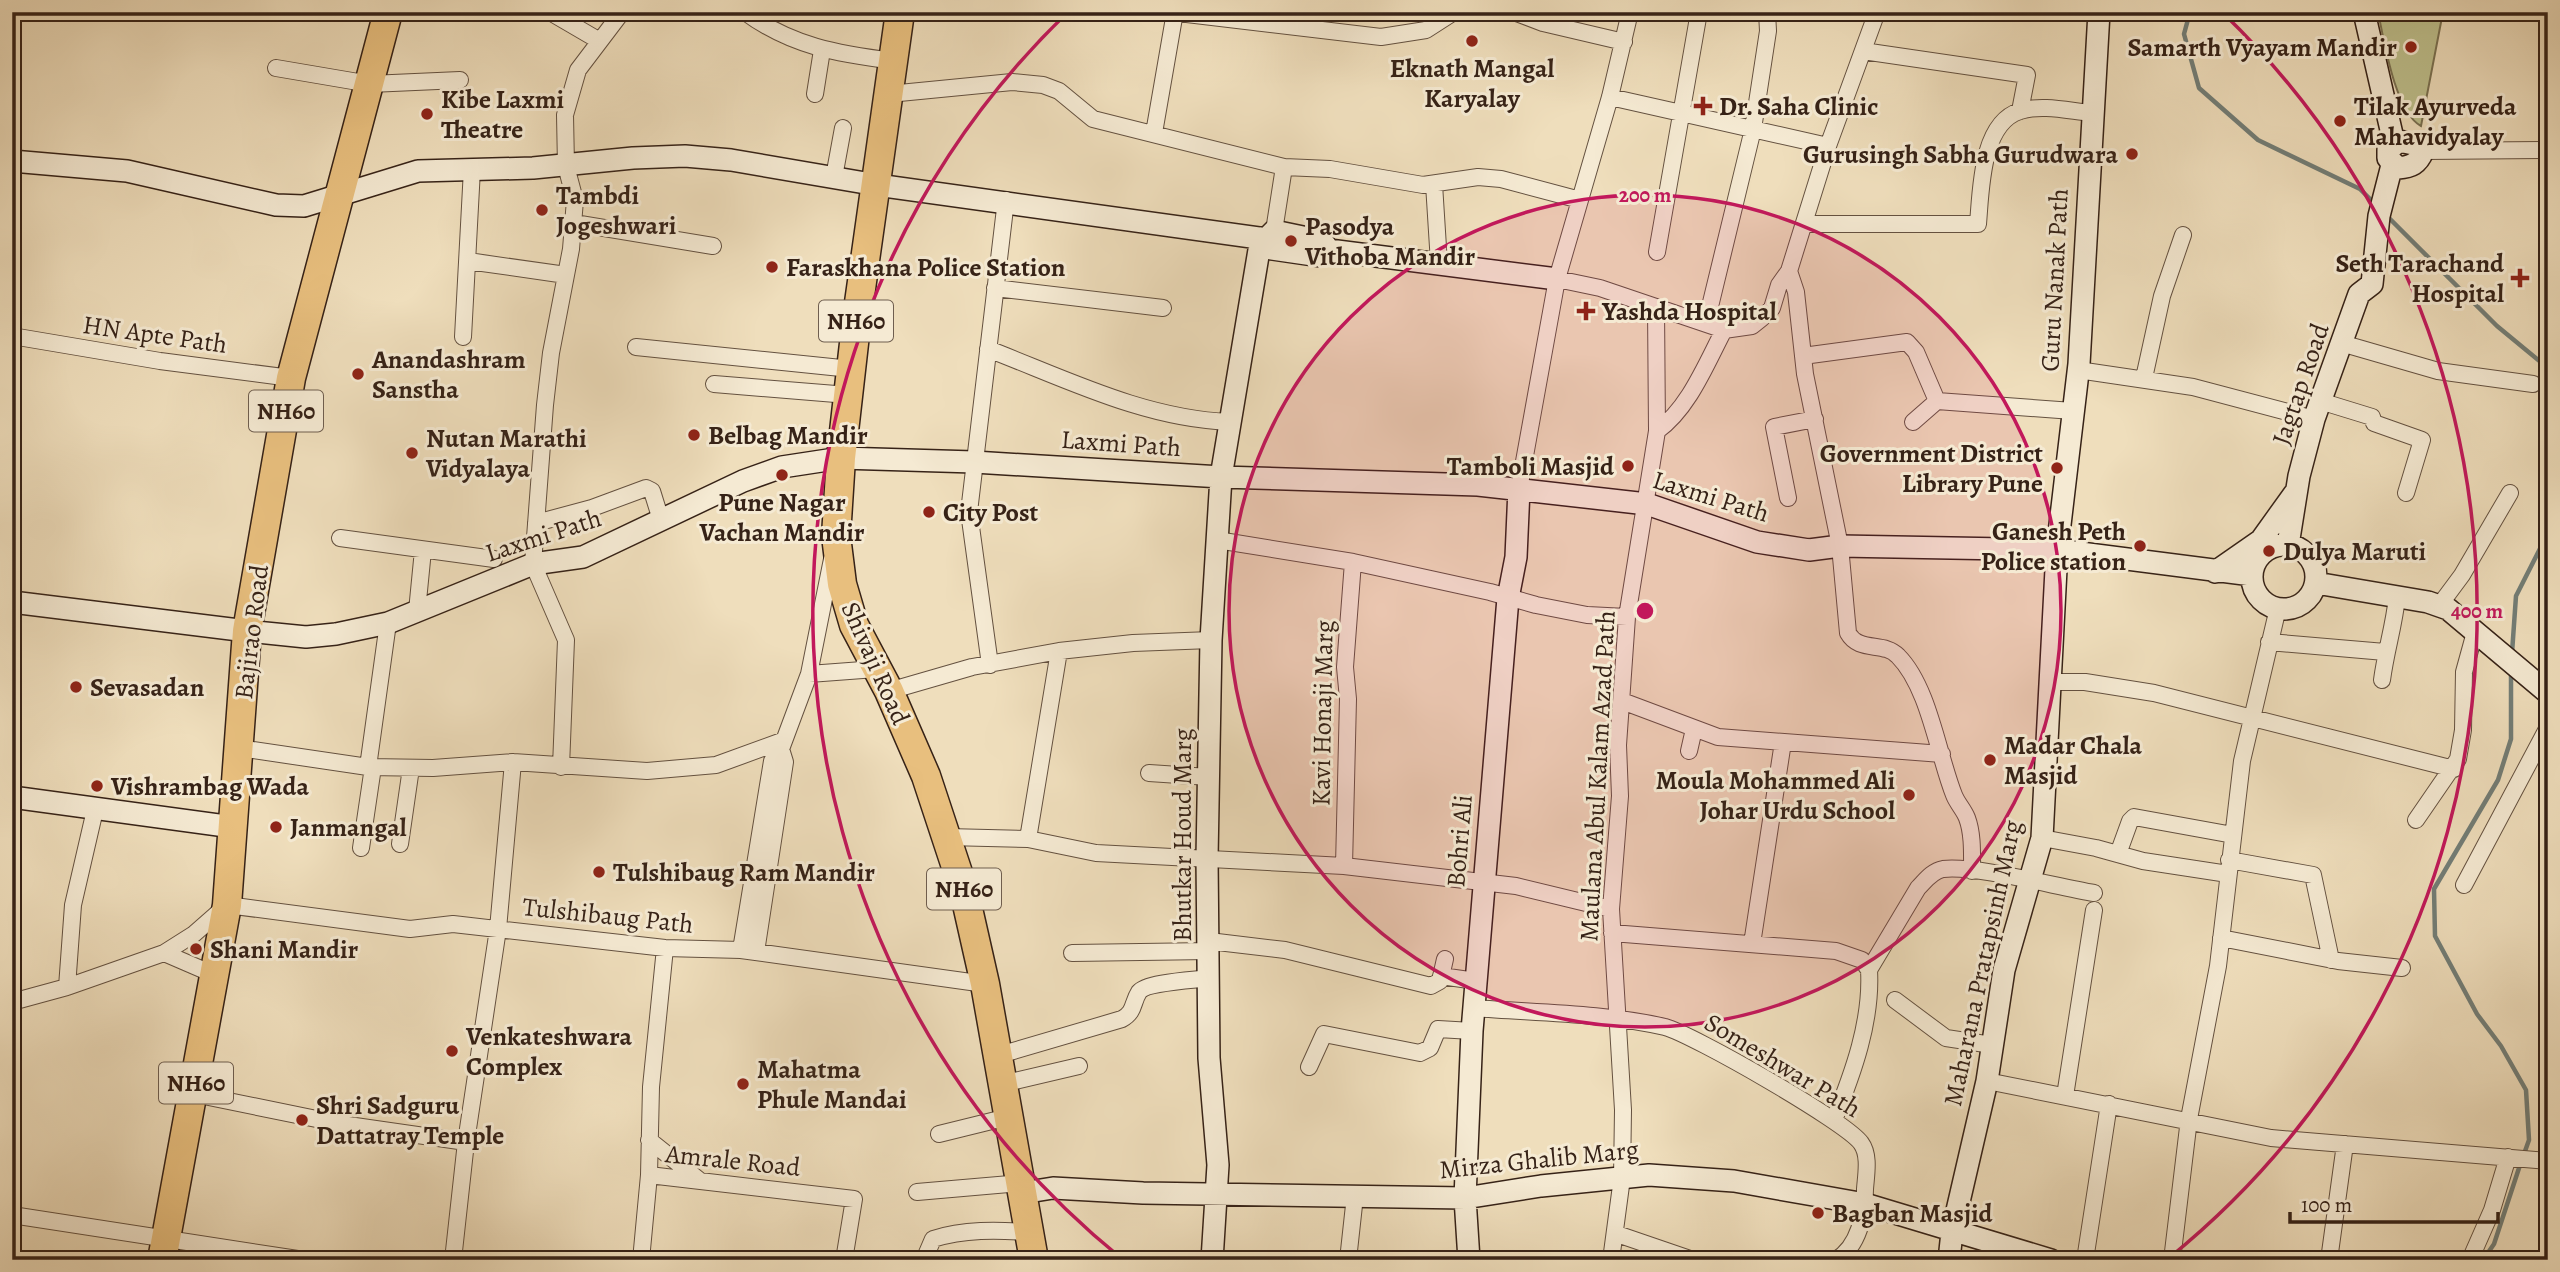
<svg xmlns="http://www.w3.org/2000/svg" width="2560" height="1272" font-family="Alegreya,serif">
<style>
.green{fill:#bec08d;stroke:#7a7152;stroke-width:2}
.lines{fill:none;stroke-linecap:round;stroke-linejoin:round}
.stream{stroke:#737e77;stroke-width:4.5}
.street-casing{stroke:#645140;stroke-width:18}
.secondary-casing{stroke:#362217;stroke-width:24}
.highway-casing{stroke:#362217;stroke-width:31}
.street{stroke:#f5ead3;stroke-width:16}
.secondary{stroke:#f5ead3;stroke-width:21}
.highway{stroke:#e8bf7e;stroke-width:28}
.ring{fill:none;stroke:#c2185b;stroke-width:3.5}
.poi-dot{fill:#8f2418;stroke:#f5ead3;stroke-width:2.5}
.labels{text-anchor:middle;stroke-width:6;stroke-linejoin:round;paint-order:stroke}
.shield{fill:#f5ead3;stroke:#6f5e4f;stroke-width:2}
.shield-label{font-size:24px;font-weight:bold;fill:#362217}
.poi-label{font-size:26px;font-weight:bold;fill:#362217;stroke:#f5ead3;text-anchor:start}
.street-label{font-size:26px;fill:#362217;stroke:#f5ead3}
.centre{fill:#c2185b;stroke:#f5ead3;stroke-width:3.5}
.ring-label{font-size:21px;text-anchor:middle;font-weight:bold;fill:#c2185b;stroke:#f5ead3;stroke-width:6;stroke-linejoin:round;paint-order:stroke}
</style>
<rect width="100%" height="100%" fill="#efdebc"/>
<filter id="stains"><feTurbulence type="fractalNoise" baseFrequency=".00286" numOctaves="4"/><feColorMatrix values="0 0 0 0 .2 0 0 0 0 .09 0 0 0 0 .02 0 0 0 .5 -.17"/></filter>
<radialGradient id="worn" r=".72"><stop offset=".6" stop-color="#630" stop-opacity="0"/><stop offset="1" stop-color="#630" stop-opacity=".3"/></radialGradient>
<path class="green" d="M 2378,12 L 2443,12 L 2421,126 C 2395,112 2384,40 2378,12 Z"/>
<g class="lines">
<path class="stream" d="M 2190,12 L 2184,34 L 2199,88 L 2258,140 L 2360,189 L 2375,204
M 2386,215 L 2497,326 L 2548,368
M 2512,653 L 2516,596 L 2548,533
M 2511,669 L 2511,739 L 2498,780 L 2434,889 L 2435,936 L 2477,1014 L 2501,1046 L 2526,1090 L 2529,1140 L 2524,1154
M 2483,1260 L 2494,1244 L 2521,1162"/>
<g class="street-casing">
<path id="street" d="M 550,12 L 598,40
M 745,12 C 791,46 838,54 894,61
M 1170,12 L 1381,37 L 1426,30 L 1454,12
M 1514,12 L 1543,23 L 1624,42
M 1877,12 L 1828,146 L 1789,271 L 1796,292 L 1805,374 L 1840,546 L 1848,633 C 1859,653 1884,641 1898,656 C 1929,687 1938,755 1954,795 C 1957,803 1964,810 1967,818 C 1973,834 1972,854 1972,871
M 1863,51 L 2027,75 L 2020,111
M 276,68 L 370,84 L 460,80
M 815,94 L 822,50
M 889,94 L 1012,82 L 1043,85 L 1059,91 L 1093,119 L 1284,167 L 1330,169 L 1423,185 L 1478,177 L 1501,179 L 1580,200
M 1610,97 L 1828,146
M 1154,133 L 1175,12
M 2423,151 L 2548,150
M 834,177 L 843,128
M 1434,184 L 1439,263
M 574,223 L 713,246
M 1805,224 L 1978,224 C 1981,190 1981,123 2020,111 C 2042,104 2069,111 2091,113
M 1274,231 L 1284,167
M 1657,252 L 1699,12
M 468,261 L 566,275
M 1557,279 L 1600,288 L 1724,330 L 1752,326 L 1762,318 L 1772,308 L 1779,285 L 1789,271
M 995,288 L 1163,308
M 1706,323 L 1753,129 L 1768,31 L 1767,12
M 12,336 L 160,361 L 291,378
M 463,337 L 472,169
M 2341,343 L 2438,371 L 2533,384
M 636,347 L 851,369
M 988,349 C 1066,379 1145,419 1230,422
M 1803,356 L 1907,342 L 1916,352 L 1937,401 L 2073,411
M 2078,370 L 2193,387 L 2314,419
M 2144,378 L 2162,296 L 2183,235
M 714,384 L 848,395
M 2320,401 L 2372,417 L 2374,423 L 2422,440 L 2406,493
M 1913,422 L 1937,401
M 1657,431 C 1689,408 1706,364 1724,330
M 1519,489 L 1557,279 L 1610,97 L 1630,12
M 1788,498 L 1774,427 L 1815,419
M 536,523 L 592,508 L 646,488 L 652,491 L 661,520
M 340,538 L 494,559
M 1217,540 L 1353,562 L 1490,592 L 1536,605 L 1587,615 L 1627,617
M 2439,606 L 2462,575 L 2510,493
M 417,611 L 423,550
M 2269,642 L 2385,652
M 990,665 L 969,512 L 1006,200
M 809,674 L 876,669
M 2382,680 C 2386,650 2394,626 2397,597
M 2049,682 L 2085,682 L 2154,693 L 2454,769
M 889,691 L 972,667 L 1059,651 L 1133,643 L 1211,640
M 1622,701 L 1718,737 L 1942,754
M 239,748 L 368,767 L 433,768 L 513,762 L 647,771 L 716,765 L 782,741
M 1689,751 L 1694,729
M 368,767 L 388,623
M 561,767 L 566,640 L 533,564 L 545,405 L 551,353 L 571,249 L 575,200 L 566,166 L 565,115 L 578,70 L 622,12
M 1149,773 L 1209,777
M 2416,820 L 2458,759 L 2463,730 L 2464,672 L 2475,632
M 947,837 L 1028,839 L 1096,853 L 1344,866 L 1516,886 L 1611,909
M 2042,838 L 2096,848 L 2143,861 L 2228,874
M 1028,839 L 1059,651
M 400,844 L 411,768
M 361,848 L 373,767
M 2118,854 L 2130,821 L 2134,817 L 2233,835
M 2229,860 L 2313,875 L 2331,960
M 1344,866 L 1348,699 L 1345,667 L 1353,562
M 2464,885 L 2548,727
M 1612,933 L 1836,951 L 1862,960 L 1869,970 C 1872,1021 1853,1073 1834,1120
M 2221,938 L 2338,961 L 2402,968
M 1209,941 L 1285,950 L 1431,986 L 1440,981 L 1445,959
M 1752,944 L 1783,742
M 741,950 L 772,761 L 781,749 L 809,674 L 832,559
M 756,952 L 785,762 L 781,749
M 164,953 L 215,975
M 1072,953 L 1209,951
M 1869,970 L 1918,888 C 1925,881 1932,871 1943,869 C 1976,865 2057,887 2094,893
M 1441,976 L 1476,981
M 67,987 L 73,905 L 95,810
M 1895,1000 L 1946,1038 L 1992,1045
M 12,1002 L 67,987 L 164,953 L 194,934 L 227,905 L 410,929 L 453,924 L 665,948 L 741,950 L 985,984
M 1474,1008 C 1537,1013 1603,1013 1665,1027 C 1692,1034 1846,1122 1861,1143 C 1870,1155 1866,1175 1865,1189 C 1865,1215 1859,1246 1836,1260
M 996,1056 L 1122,1019 C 1135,1012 1132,1003 1139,992 C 1146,982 1196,980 1209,978
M 1309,1067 L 1324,1034 L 1420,1053 L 1430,1048 L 1438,1029 L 1472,1031
M 1987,1081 L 2271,1138 L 2548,1161
M 1002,1084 L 1079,1066
M 194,1094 L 341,1124 L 466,1142
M 2065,1096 L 2094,910
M 939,1134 L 1008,1117
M 649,1140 L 699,1180
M 649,1175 L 651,1087 L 665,948
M 917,1192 L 1021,1183
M 12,1215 L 304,1260
M 1617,1234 L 1693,1260
M 453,1260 L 466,1142 L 498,929 L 513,762
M 641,1260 L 649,1175 L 854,1199 L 844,1260
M 924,1260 L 933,1239 C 964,1229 997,1230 1029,1232
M 1348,1260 L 1355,1196
M 1611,1260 L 1622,1178 L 1623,1110 L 1611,909 L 1620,796 L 1618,745 L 1627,617 L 1657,431 L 1656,307
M 2085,1260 L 2109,1104
M 2172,1260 L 2189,1119 L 2218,966 L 2242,761 L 2278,608
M 2329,1260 L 2345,1144
M 2470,1260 L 2492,1210 L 2508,1157"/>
</g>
<g class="secondary-casing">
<path id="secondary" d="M 2364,12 L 2394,143
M 2399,141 L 2418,145 L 2423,151 C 2418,164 2411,167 2398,168 L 2388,158 L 2388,150 Z
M 12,161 L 127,171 L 276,205 L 304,206 L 418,171 L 533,168 L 633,158 L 685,156 L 731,160 L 877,185 L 1266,239
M 1266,239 L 1272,249 L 1320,256 L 1329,250 L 1557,279
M 1266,239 L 1274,231 L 1322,241 L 1329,250
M 2288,545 L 2299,476 L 2314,419 L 2359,294 L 2372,284 L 2379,216 L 2392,165
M2252 577a32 32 0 1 1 64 0a32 32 0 1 1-64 0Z
M 2215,572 L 2261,540 L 2294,494
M 2316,583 L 2428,602 L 2448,609 L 2548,693
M 12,602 L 247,631 L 306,637 L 336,634 L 388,623 L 533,564 L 583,557 L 743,481 L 782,467 L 841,458 L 974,462 L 1221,477 L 1478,485 L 1647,504 L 1757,542 L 1809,550 L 1840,546 L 2057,550 L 2252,575
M 12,797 L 233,827
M 1022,1193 L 1053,1188 L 1143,1193 L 1465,1198 L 1541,1186 L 1649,1175 L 1734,1181 L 1865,1204 L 2051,1260
M 1212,1260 L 1218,1165 L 1209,1058 L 1207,858 L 1211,640 L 1221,477 L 1261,238
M 1469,1260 L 1465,1198 L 1472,1031 L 1508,598 L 1516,557 L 1519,489
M 1949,1260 L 1952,1232 L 1987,1081 L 2004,970 L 2042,838 L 2057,550 L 2079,364 L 2099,12"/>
</g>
<g class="highway-casing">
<path id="highway" d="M 900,12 L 857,317 L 841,458 L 836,536 L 842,584 L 854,625 L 889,691 L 926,776 L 964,891 L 985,984 L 1034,1260
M 162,1260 L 227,905 L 247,631 L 291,378 L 388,12"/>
</g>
<use href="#street" class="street"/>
<use href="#secondary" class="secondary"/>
<use href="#highway" class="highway"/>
</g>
<circle cx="1645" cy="611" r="416" fill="#c2185b" fill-opacity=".12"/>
<g class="ring">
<circle cx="1645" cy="611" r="416"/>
<path d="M1121 1258A832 832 0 0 1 1067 13M2223 13A832 832 0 0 1 2169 1258"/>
</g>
<g class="poi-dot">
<circle cx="1472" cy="41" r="7"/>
<circle cx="2411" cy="47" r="7"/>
<path d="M1699.5 95.5h7v7h7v7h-7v7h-7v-7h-7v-7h7z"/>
<circle cx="427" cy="114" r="7"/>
<circle cx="2340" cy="121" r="7"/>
<circle cx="2132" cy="154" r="7"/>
<circle cx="542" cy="210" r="7"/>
<circle cx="1291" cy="241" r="7"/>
<circle cx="772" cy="267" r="7"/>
<path d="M2516.5 267.5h7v7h7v7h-7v7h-7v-7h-7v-7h7z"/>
<path d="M1582.5 300.5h7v7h7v7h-7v7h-7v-7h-7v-7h7z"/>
<circle cx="358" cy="374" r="7"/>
<circle cx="694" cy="435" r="7"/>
<circle cx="412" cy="453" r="7"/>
<circle cx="1628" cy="466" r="7"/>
<circle cx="2057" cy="468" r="7"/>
<circle cx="782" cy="475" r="7"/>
<circle cx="929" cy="512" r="7"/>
<circle cx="2140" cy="546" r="7"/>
<circle cx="2269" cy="551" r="7"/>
<circle cx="76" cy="687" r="7"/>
<circle cx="1990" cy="760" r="7"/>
<circle cx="97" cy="786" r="7"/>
<circle cx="1909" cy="795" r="7"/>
<circle cx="276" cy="827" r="7"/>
<circle cx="599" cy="872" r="7"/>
<circle cx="196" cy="949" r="7"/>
<circle cx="452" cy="1051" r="7"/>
<circle cx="743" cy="1084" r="7"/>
<circle cx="302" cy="1120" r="7"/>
<circle cx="1818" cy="1213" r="7"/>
</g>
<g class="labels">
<g class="shield">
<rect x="819" y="300.5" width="74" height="41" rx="5"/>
<rect x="249" y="390.5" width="74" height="41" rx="5"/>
<rect x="927" y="868.5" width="74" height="41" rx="5"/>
<rect x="159" y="1062.5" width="74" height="41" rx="5"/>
</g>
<g class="shield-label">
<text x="856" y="329">NH60</text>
<text x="286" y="419">NH60</text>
<text x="964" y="897">NH60</text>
<text x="196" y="1091">NH60</text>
</g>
<g class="poi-label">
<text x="2397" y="56" text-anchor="end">Samarth Vyayam Mandir</text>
<text x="1472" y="77" text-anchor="middle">Eknath Mangal<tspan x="1472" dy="30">Karyalay</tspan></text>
<text x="441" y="108">Kibe Laxmi<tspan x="441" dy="30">Theatre</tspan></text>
<text x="1719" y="115">Dr. Saha Clinic</text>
<text x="2354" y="115">Tilak Ayurveda<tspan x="2354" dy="30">Mahavidyalay</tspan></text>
<text x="2118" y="163" text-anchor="end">Gurusingh Sabha Gurudwara</text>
<text x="556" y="204">Tambdi<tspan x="556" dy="30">Jogeshwari</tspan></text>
<text x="1305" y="235">Pasodya<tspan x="1305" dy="30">Vithoba Mandir</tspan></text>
<text x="2504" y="272" text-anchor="end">Seth Tarachand<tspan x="2504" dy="30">Hospital</tspan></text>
<text x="786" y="276">Faraskhana Police Station</text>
<text x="1602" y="320">Yashda Hospital</text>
<text x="372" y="368">Anandashram<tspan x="372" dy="30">Sanstha</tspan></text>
<text x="708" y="444">Belbag Mandir</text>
<text x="426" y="447">Nutan Marathi<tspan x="426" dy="30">Vidyalaya</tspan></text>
<text x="2043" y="462" text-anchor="end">Government District<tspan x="2043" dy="30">Library Pune</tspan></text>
<text x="1614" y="475" text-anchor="end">Tamboli Masjid</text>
<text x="782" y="511" text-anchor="middle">Pune Nagar<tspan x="782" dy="30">Vachan Mandir</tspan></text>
<text x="943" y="521">City Post</text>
<text x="2126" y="540" text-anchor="end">Ganesh Peth<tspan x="2126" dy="30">Police station</tspan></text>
<text x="2283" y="560">Dulya Maruti</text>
<text x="90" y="696">Sevasadan</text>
<text x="2004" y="754">Madar Chala<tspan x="2004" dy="30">Masjid</tspan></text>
<text x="1895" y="789" text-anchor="end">Moula Mohammed Ali<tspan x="1895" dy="30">Johar Urdu School</tspan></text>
<text x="111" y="795">Vishrambag Wada</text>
<text x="290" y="836">Janmangal</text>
<text x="613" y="881">Tulshibaug Ram Mandir</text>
<text x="210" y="958">Shani Mandir</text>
<text x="466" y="1045">Venkateshwara<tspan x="466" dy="30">Complex</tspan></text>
<text x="757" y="1078">Mahatma<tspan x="757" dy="30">Phule Mandai</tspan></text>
<text x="316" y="1114">Shri Sadguru<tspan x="316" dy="30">Dattatray Temple</tspan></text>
<text x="1832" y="1222">Bagban Masjid</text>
</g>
<g class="street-label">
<text transform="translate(2054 280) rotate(-87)" y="9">Guru Nanak Path</text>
<text transform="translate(155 334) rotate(8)" y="9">HN Apte Path</text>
<text transform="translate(2300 384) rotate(-71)" y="9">Jagtap Road</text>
<text transform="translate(1121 443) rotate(4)" y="9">Laxmi Path</text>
<text transform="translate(1711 496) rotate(17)" y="9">Laxmi Path</text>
<text transform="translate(543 535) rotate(-18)" y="9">Laxmi Path</text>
<text transform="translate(251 632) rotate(-83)" y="9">Bajirao Road</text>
<text transform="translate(876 663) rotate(66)" y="9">Shivaji Road</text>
<text transform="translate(1322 713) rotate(-89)" y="9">Kavi Honaji Marg</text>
<text transform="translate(1597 776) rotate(-87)" y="9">Maulana Abul Kalam Azad Path</text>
<text transform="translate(1182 835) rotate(-90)" y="9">Bhutkar Houd Marg</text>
<text transform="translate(1459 841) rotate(-85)" y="9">Bohri Ali</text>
<text transform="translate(608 915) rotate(6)" y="9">Tulshibaug Path</text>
<text transform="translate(1982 963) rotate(-78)" y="9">Maharana Pratapsinh Marg</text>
<text transform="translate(1783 1065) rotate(31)" y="9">Someshwar Path</text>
<text transform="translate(1539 1159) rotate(-6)" y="9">Mirza Ghalib Marg</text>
<text transform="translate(733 1160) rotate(6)" y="9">Amrale Road</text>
</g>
</g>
<circle cx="1645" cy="611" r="10" class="centre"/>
<g class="ring-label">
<text x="1645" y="202">200 m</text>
<text x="2477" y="618">400 m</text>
</g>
<rect width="2560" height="1272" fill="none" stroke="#efdebc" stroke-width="42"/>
<rect x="14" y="14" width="2532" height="1244" fill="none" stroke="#362217" stroke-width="3.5"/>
<rect x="21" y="21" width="2518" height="1230" fill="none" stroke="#362217" stroke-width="2"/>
<path d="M2290 1212v10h208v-10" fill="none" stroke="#362217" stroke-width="3.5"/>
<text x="2301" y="1212" font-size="21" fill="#362217" stroke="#f5ead3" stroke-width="5" paint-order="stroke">100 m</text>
<rect width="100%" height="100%" filter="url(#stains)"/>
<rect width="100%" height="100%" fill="url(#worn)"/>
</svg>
